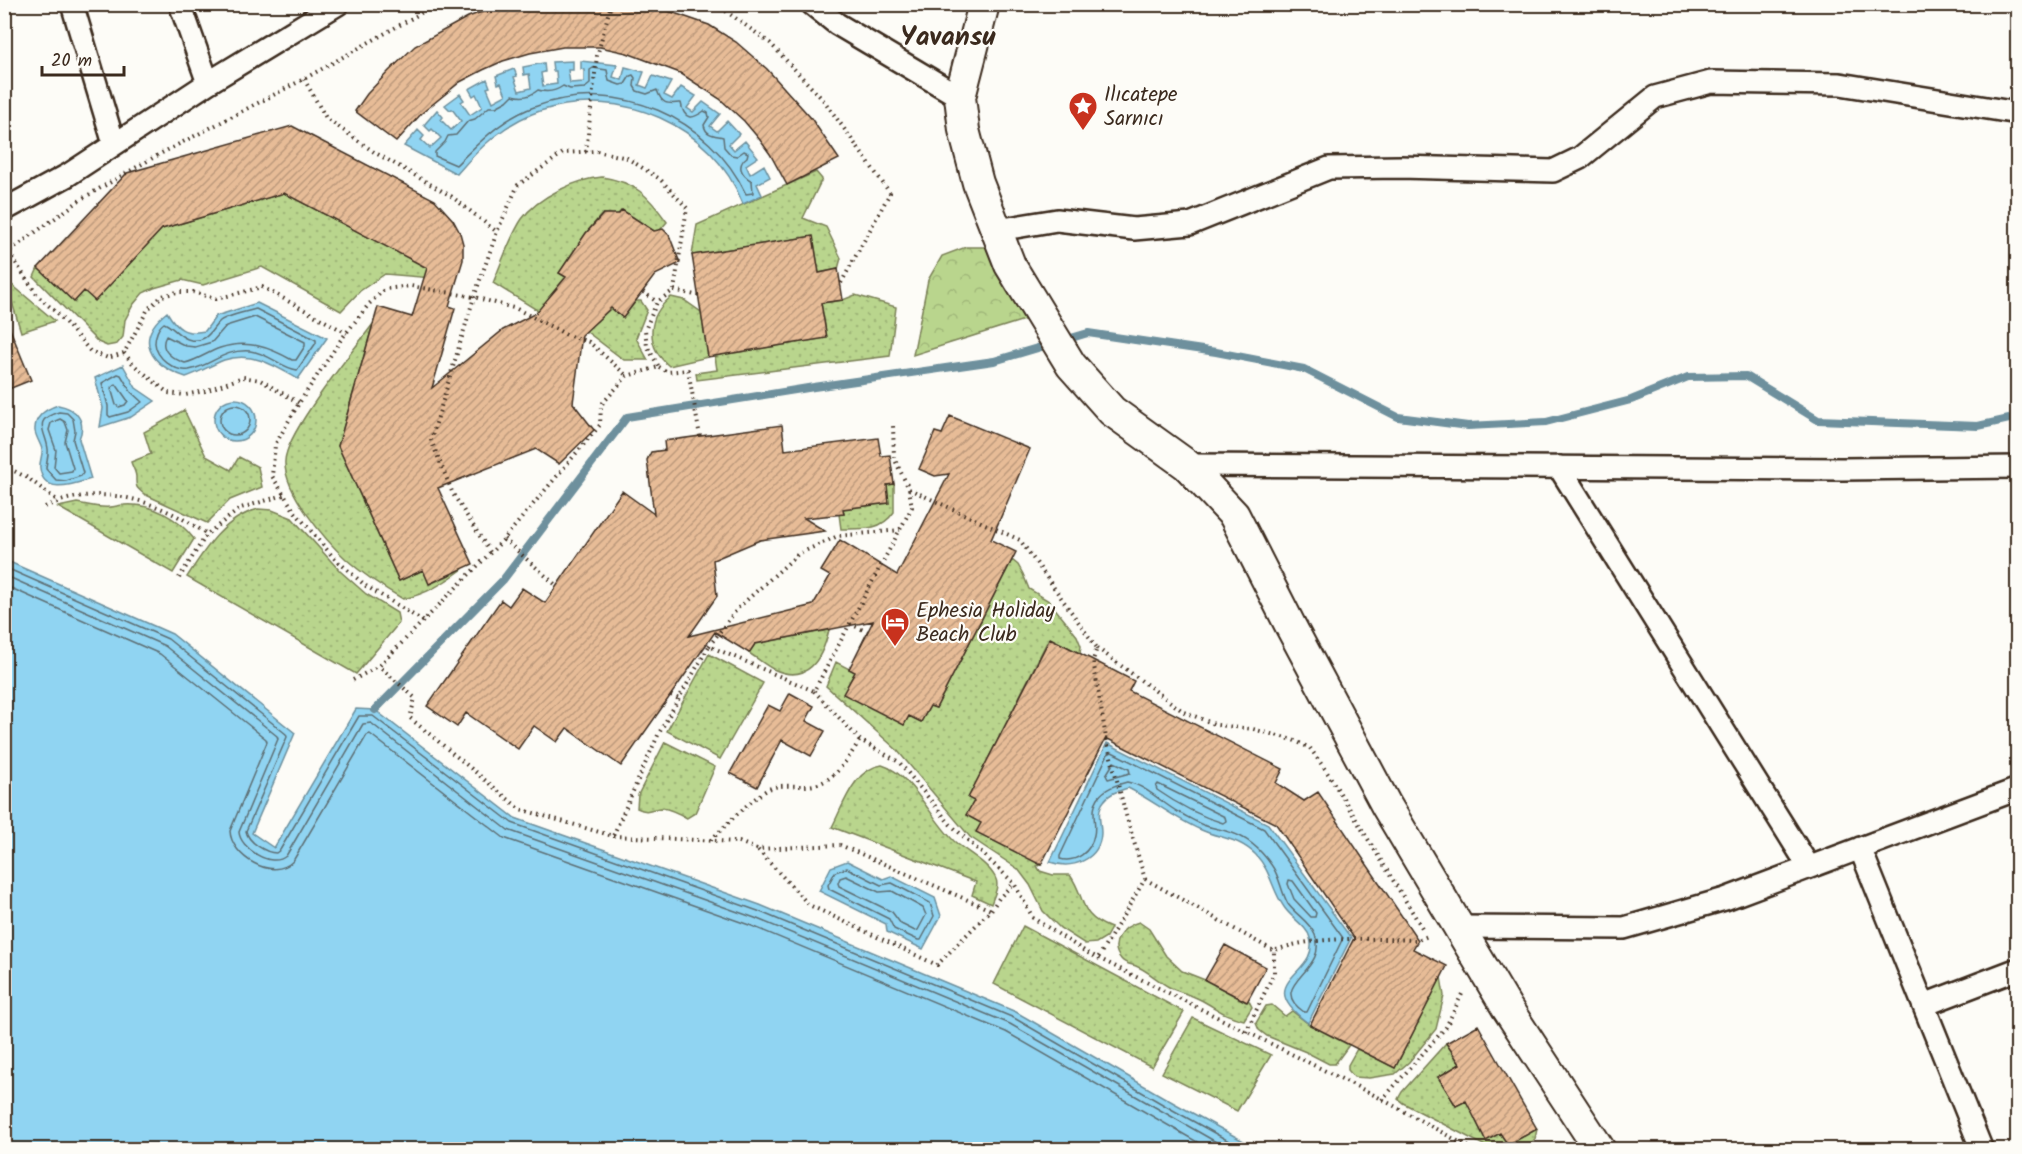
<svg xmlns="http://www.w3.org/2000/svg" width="2022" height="1154" font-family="Kalam,sans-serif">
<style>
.grass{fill:url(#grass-dots);stroke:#7a8056;stroke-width:1.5}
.forest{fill:url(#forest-crowns);stroke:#7a8056;stroke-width:1.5}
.water{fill:#90d4f2;stroke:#6e909d;stroke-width:1.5}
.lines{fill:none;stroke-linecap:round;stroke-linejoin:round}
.shore{stroke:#5d6e73;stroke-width:1.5}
.stream{stroke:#6e909d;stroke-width:8}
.building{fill:url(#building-hatch);stroke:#3b2a1e;stroke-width:1.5}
.street-casing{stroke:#3b2a1e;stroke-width:26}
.secondary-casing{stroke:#3b2a1e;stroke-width:34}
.path{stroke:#3b2a1e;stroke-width:4;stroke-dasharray:1.5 4.5;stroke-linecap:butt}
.street{stroke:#fdfcf7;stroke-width:21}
.secondary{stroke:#fdfcf7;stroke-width:30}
.labels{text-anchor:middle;stroke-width:4.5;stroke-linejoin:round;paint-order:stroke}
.poi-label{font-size:21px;fill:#3b2a1e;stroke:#fdfcf7;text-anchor:start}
.district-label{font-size:27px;font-weight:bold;fill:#3b2a1e;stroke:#fdfcf7}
</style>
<defs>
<pattern id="grass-dots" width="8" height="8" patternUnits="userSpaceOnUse" patternTransform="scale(1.5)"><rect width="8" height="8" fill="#b9d58d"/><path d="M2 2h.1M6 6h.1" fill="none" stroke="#a0b779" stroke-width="1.8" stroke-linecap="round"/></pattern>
<pattern id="forest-crowns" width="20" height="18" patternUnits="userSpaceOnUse" patternTransform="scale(1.5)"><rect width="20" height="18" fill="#b9d58d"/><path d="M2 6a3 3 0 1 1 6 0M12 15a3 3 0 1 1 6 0" fill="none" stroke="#a0b779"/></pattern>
<pattern id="building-hatch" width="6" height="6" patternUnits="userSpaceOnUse" patternTransform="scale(1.5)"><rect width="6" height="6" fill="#e7bc97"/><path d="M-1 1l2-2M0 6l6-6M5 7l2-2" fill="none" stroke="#bc997b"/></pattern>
</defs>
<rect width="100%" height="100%" fill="#fdfcf7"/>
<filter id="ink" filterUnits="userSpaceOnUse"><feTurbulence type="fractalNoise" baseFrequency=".0167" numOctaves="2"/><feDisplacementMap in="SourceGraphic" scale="12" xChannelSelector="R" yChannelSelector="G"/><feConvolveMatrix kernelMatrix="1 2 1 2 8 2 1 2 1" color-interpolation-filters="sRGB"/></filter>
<g filter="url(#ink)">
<path class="grass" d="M 816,172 L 822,179 L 803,218 L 826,227 L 841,258 L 838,269 L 819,273 L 813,236 L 692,255 L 697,225 Z
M 602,177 C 635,182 648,195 667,222 L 660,230 L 654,231 L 622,210 L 616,216 L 610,214 L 602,214 L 586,233 L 559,273 L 566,277 L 549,297 L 591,326 L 611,308 L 623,318 L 636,301 L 641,301 L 647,310 L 636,338 L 648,360 L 624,360 L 579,326 L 558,323 L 493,283 C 501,264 511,235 522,219 C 538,197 576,179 602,177 Z
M 284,193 L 401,254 L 420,242 L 432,278 L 385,274 L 360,291 L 341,311 L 262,267 L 203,285 L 182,280 L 154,288 L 143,293 L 133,305 L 125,320 L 123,337 L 117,344 L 107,346 L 98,342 L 34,277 L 38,268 L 74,302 L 84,291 L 162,229 Z
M 5,279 L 55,321 L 21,332 Z
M 855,295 L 896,307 L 890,356 L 697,380 L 696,373 L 717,370 L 715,356 L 827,338 L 821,303 L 843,300 Z
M 671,297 L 684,300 L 701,312 L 708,357 L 669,366 C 645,346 647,316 671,297 Z
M 373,324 L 338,446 L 399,581 L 423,570 L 430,584 L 463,569 C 444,583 427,594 403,599 C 384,588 364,575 347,560 C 326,541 283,491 285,461 C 286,432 353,351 373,324 Z
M 184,410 L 206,456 L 231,470 L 239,457 L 258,467 L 262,487 L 230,500 L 207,523 L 144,494 C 135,486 136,487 136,477 C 136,472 132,466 131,462 L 151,454 L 144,432 Z
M 894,484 L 894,512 C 881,531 863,529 841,529 L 839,514 L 844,514 L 843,509 L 887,485 Z
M 77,503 C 88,505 99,508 110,507 C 115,507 119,505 124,505 C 152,503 178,518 194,539 L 173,573 L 58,507 Z
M 258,509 L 272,510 L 292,518 L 340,571 L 366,594 L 397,613 L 399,623 L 356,674 L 187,577 C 205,549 224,518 258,509 Z
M 1012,560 L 1018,565 L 1023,574 L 1029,589 L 1049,601 L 1077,636 L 1081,646 L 1080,653 L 1049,638 L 969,797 L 974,801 L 966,815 L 981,823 L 1041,865 L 1037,866 L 1040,871 L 1053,875 L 1070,875 C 1087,899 1077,915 1111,928 L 1106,937 L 1096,943 L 1085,944 L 1060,928 L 1043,911 L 1030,885 L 1018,869 L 970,837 L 897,750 L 826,686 L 836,662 L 855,672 L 847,686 L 904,725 L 909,716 L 921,722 L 930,706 L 936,708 Z
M 829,630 C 822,659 808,685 773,669 C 765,665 757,658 749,653 L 755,644 Z
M 709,654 L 763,683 L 720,759 L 667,731 Z
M 665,742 L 715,767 L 695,813 L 687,818 C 680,814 671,809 662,808 C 650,808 650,814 637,808 L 638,795 Z
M 882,765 C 912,774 930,818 954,841 C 966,852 987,862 995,877 C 1000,886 994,895 991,904 L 972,895 L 976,882 L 832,827 C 844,804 854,769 882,765 Z
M 1139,922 L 1149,929 L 1166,956 L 1182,971 L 1205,980 L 1246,1002 L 1248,999 L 1252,1007 L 1244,1020 C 1224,1016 1217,1008 1199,999 C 1189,994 1178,992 1169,987 C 1158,981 1148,971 1138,967 C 1132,964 1126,965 1121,959 C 1108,944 1123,926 1139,922 Z
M 1023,926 L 1184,1012 L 1152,1067 L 994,984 Z
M 1441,977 L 1444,996 L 1436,1029 L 1409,1062 L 1395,1074 L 1369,1078 L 1354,1077 L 1348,1070 L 1348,1065 L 1357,1049 L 1395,1068 Z
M 1272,1005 L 1285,1016 L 1292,1011 L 1310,1025 L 1349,1045 L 1335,1064 L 1329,1064 L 1306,1052 L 1267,1036 L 1259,1030 L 1256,1023 L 1266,1006 Z
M 1193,1018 L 1271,1055 L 1237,1111 L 1162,1073 Z
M 1446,1043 L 1460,1064 L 1438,1077 L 1456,1106 L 1478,1095 L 1488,1115 L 1476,1121 L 1486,1141 L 1500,1133 L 1508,1145 L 1537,1129 L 1535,1139 L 1525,1149 L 1491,1149 L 1403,1103 L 1398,1099 L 1402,1092 Z"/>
<path class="forest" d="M 966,247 L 986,247 L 1027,319 L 913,355 L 928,280 L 942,256 Z"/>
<path class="water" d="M 573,61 L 573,70 L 568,70 L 570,83 L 584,82 L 584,70 L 581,69 L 581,61 L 617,65 L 613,77 L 622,80 L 625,67 L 644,72 L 639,85 L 647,88 L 653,76 L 671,82 L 664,95 L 672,99 L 681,87 L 696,96 L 687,108 L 693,112 L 703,102 L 720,114 L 710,126 L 717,131 L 727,121 L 739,134 L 729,144 L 734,150 L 745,141 L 758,157 L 746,165 L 750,174 L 764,165 L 770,177 L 757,184 L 762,195 L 743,204 C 712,124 620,85 540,111 C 506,122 480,147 457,174 L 404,146 L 418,130 L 424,136 L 421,140 L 430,148 L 441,138 L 432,129 L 430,131 L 424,125 L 437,110 L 443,117 L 441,120 L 451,130 L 461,121 L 452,109 L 450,110 L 445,105 L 460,94 L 464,100 L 461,102 L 470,115 L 482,107 L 476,94 L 473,96 L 469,89 L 487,79 L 490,87 L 487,88 L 493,102 L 506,95 L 501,83 L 498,84 L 496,76 L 514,69 L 517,76 L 514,77 L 519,91 L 531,88 L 529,74 L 524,75 L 523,67 L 544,63 L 545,72 L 541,73 L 543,86 L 557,84 L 556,71 L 553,71 L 552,62 Z
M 257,303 L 327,338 L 298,379 C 275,366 253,351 224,360 C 211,365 199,373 186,377 C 150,365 133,339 167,312 C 177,329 185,335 205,331 L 216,316 Z
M 123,365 L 136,388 L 155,401 L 131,417 L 100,427 L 103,408 L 95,378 Z
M214 420a21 21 0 1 1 42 0a21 21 0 1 1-42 0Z
M 58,405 C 76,408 87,421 79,439 L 91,479 C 74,484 43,496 40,468 C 39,462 43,455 42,449 C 40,443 36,437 35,431 C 34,416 46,409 58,405 Z
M 5,560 L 172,634 L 295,733 L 252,833 L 274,848 L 356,709 L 375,710 L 515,818 L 760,905 L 1016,1012 L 1174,1103 L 1258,1149 L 5,1149 Z
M 1107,743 L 1268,824 L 1351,938 L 1308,1023 C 1249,980 1321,975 1310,938 C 1307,926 1291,918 1284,907 C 1272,890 1271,871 1256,855 C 1238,837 1220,839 1199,829 C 1174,818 1152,800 1128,788 C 1119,791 1109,793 1104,801 C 1096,811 1101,822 1101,833 C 1100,860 1072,870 1050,862 Z
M 847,861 L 883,879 L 891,876 L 935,898 L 941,916 L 923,949 L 887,932 L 886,924 L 819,891 L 831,867 Z"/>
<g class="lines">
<path class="shore" d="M 593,68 L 607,70 L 609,81 L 620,85 L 625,84 L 630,76 L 633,75 L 635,78 L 634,86 L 637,91 L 647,94 L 657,90 C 662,105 667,104 681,103 C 684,120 692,120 704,111 L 708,113 L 709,117 L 704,125 C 706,136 715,135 723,137 L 724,147 L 731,155 L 737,156 L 744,151 L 748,153 L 747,157 C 736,165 741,175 752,181 L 753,193 L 746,194 C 710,117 617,77 537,106 C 503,117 481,141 456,165 L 435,156 L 435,152 L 445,142 L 448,136 L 456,135 L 468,121 L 475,119 L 489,107 L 496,107 L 507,101 L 513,95 C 522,98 531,96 538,90 C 547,93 556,91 563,86 L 570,89 L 585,88 L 590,84 L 590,70 Z
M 256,309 L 316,340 L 316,343 L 297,370 C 281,368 269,353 250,351 C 222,349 212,366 189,370 C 175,372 156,358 155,343 C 155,336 158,327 164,323 C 173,326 179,338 191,340 C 209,342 211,329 220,321 C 226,316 248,311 256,309 Z
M 255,317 L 305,342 L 305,346 L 296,360 L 292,360 C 269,347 247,339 220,348 C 208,352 198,360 185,363 C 173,359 158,350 166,336 L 186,346 L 195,347 L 212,342 L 226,326 Z
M 118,374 L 121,375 L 131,392 L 142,402 L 128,412 L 110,417 L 108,415 L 108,406 L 102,383 Z
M 116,384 L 128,401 L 125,405 L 119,407 L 116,405 L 111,388 Z
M220 420a15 15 0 1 1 30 0a15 15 0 1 1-30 0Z
M 59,412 L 67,413 L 73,419 L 75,431 L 73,440 L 83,473 L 81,476 L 66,481 L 56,480 L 46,469 C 46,463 49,455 48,449 C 46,431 31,420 59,412 Z
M 60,419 L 65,422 L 68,430 L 65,442 L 73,468 L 72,471 L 59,473 L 54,467 L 56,450 L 49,430 L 51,423 Z
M 4,567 L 168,639 L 286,734 L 287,737 L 246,831 C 248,842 266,853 276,853 L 280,850 L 359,716 L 373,716 L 512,823 L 758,911 L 1014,1018 L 1171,1109 L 1245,1150
M 4,575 L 165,646 L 277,736 L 278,739 L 239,832 C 240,848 271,869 286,856 L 363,724 L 371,723 L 508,830 L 755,918 L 1010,1024 L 1230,1150
M 4,585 L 160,654 L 266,739 L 267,742 L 230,831 C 231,856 272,882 293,861 L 367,735 L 370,734 L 504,838 L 752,926 L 1006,1032 L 1211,1150
M 1112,752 L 1264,829 L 1343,938 L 1307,1012 L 1304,1012 C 1264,984 1330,972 1315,935 C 1310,922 1296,915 1288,904 C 1281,892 1280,877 1272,866 C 1262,851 1247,837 1229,832 C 1221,829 1211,828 1203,825 C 1194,821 1186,816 1178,812 C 1162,803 1145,785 1127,782 C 1116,785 1105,788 1098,798 C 1090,810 1097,823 1094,835 C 1091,852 1076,863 1060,859 L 1060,856 L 1108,754 Z
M 1114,762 L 1129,769 L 1130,773 L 1108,779 L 1106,775 Z
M 1158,784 L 1225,817 L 1226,821 L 1223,823 C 1199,816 1177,804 1157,790 L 1156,787 Z
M 847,868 L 881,885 L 892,883 L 930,903 L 934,916 L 921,940 L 918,940 L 894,929 L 889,919 L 829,889 L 828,885 L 835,872 Z
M 846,876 L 879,892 L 892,891 L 923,908 L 926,915 L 918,930 L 915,931 L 901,924 L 892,912 L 839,886 L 838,883 L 840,878 Z
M 1289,880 L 1293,881 L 1316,913 L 1315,917 L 1311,917 L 1294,899 L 1288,884 Z"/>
<path class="stream" d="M 375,710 L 503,580 L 627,417 L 814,387 L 994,361 L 1088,333 L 1216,352 L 1304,369 L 1398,417 L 1468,426 L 1546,422 L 1631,400 L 1688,377 L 1746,376 L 1818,420 L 1978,426 L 2018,417"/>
</g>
<path class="building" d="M 504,4 L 648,4 L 709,25 L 736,42 L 767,69 L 811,118 L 839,159 L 787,185 L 770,154 L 760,140 L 744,121 L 720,99 L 680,73 L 627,53 L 600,47 L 563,47 L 530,53 L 503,61 L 483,70 L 460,82 L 422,113 L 396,142 L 355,111 L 367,94 L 389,71 L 415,46 L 468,17 Z
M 292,126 L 435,200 L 453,220 L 460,233 L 463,244 L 463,260 L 449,306 L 455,308 L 432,388 L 503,330 L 536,313 L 566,277 L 559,273 L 586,233 L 603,214 L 619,214 L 622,210 L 654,231 L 663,229 L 669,235 L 680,263 L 655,275 L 623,318 L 611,308 L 582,335 L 573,403 L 594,430 L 559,464 L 536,449 L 438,488 L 473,564 L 429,584 L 423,570 L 399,581 L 338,446 L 378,307 L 412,317 L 427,268 L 284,193 L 162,229 L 95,301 L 84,291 L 74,302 L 38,268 L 127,173 Z
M 813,236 L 819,273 L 838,269 L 843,300 L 821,303 L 827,338 L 708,357 L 692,255 Z
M 5,317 L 31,380 L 4,391 L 4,318 Z
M 950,416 L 1030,449 L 991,540 L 1016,552 L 936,708 L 930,706 L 921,722 L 909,716 L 904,725 L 843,694 L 855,672 L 849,669 L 873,621 L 755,644 L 749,653 L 715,632 L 621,766 L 567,728 L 557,742 L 534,726 L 518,749 L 466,713 L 457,727 L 427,706 L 501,600 L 509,606 L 522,588 L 545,603 L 622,491 L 654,514 L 647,460 L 651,452 L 665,450 L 664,441 L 782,425 L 785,450 L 878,438 L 881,456 L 890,455 L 894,484 L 887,485 L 889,503 L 843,509 L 844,514 L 804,518 L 825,531 L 760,540 L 713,560 L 717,596 L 689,636 L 813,605 L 830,576 L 821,571 L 840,540 L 897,575 L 949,474 L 935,476 L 919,469 L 935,432 L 942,434 Z
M 1050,638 L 1134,681 L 1129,691 L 1283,769 L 1276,783 L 1304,801 L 1318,792 L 1418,940 L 1413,949 L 1447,966 L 1395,1068 L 1310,1025 L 1354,938 L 1276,824 L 1106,738 L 1041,865 L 976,832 L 981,823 L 966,815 L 974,801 L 968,798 Z
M 790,693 L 814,706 L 806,721 L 825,731 L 811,756 L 782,740 L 757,787 L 730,773 L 768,705 L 780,711 Z
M 1225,945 L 1266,967 L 1247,1002 L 1205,980 Z
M 1478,1025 L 1537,1129 L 1508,1145 L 1500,1133 L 1486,1141 L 1466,1101 L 1456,1106 L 1438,1077 L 1460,1064 L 1446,1043 Z"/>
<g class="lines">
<g class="street-casing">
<path id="street" d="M 72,4 L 114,144
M 180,4 L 208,83
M 812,4 L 837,24 L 960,97
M 4,210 L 68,175 L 208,83 L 338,4
M 997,230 L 1057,220 L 1134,229 L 1190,224 L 1329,168 L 1400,167 L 1553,171 L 1580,158 L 1655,97 L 1711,82 L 1840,84 L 2018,113
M 1187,465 L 1842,469 L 2018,467
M 1559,467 L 1809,867
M 1860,848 L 1982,1150
M 1459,927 L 1624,928 L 1725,899 L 2018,789
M 1924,1005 L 2018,969"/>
</g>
<g class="secondary-casing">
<path id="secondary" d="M 984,4 L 960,97 L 964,130 L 978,183 L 1010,265 L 1071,365 L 1112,411 L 1187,465 L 1234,515 L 1291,627 L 1386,805 L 1507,1008 L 1600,1150"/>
</g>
<path class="path" d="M 716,4 L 770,43 L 825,102 L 890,193 L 840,285
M 304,79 L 326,118 L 374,152 L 451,196 L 497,232
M 586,152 L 597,56 L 611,4
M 9,253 L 38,296 L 59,315 L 90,351 L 108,358 L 124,353 L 148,309 L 162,296 L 177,292 L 193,292 L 216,299 L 262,287 L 347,333
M 4,260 L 8,252 L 83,198 L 158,155 L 304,79 L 437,4
M 643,292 L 657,302
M 699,296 L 674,290 L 657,302 L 645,330 L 647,346 L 659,367 L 627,376 L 601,405 L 600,425 L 504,539 L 379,666 L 415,698 L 410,718 L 520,809 L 613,836 L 659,733 L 709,646 L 814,691 L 912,507 L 909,489 L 894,458 L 893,425
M 4,304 L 8,315 L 4,317
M 124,353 L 134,365 L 168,393 L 185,395 L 205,391 L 243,377 L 260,380 L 299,403
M 659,367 L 668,372 L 688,370 L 700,436
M 4,466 L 28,478 L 58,501
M 909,489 L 1020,540 L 1097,648 L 1093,660 L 1106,738 L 1126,815 L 1145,879 L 1098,958
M 45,507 C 102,481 159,501 207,534
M 504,539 L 557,586
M 490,552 L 453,494 L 431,440 L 474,297 L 497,232 L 518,185 L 563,153 L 597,151 L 627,158 L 660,179 L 687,208 L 674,290
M 179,578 L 207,534 L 241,508 L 284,495
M 423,621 L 366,586 L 334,558 L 295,512 L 272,476 L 275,445 L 299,403 L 340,341 L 369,304 L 385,289 L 411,286 L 474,297 L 517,309 L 567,335 L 589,342 L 627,376
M 850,624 L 868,632
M 709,646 L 738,608 L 798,554 L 838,536 L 900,530
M 1097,648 L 1184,712 L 1217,725 L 1253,729 L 1293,740 L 1310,748 L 1329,775 L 1424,931
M 353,680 L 379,666
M 814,691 L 860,740 L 899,762 L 950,824 L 1014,883 L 1033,918 L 1086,952 L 1378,1097 L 1474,1150
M 671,695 L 679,699
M 613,836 L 739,842 L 757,849 L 840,845 L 991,910
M 711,840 C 724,827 756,794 771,788 C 785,783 800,788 814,785 C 835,781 849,757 860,740
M 758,850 L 809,905 L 937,965 L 991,910 L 999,898 L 1014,883
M 1145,879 L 1274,951
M 1246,1032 L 1274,973 L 1274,951 C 1311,935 1377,939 1418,940 L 1428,936
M 1382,1100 L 1446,1027 L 1463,992"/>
<use href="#street" class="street"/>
<use href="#secondary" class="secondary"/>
</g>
</g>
<defs>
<g id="sight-pin" transform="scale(1.5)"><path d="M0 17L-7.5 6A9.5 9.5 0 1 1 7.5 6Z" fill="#c8321e" stroke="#fdfcf7"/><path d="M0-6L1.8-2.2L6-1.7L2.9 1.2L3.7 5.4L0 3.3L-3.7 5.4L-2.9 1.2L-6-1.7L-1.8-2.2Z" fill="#fff"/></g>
<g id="hotel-pin" transform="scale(1.5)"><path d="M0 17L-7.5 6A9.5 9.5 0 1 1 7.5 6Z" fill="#c8321e" stroke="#fdfcf7"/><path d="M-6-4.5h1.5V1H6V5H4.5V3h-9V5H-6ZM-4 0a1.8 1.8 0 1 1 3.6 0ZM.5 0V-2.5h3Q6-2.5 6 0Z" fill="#fff"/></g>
</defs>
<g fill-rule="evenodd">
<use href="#sight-pin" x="1083" y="106"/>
<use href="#hotel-pin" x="895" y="622"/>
</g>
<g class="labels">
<g class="poi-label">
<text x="1104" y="101">Ilıcatepe<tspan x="1104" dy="24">Sarnıcı</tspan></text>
<text x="916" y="617">Ephesia Holiday<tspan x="916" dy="24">Beach Club</tspan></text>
</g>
<g class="district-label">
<text x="948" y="45">Yavansu</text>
</g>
</g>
<rect width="2022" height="1154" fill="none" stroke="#fdfcf7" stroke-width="24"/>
<rect x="12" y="12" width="1998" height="1130" fill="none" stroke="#3b2a1e" stroke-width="2" filter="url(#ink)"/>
<path d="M42 66v9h82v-9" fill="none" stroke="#3b2a1e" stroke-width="3"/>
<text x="51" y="66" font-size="18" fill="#3b2a1e" stroke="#fdfcf7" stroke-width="4.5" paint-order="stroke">20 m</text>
</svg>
